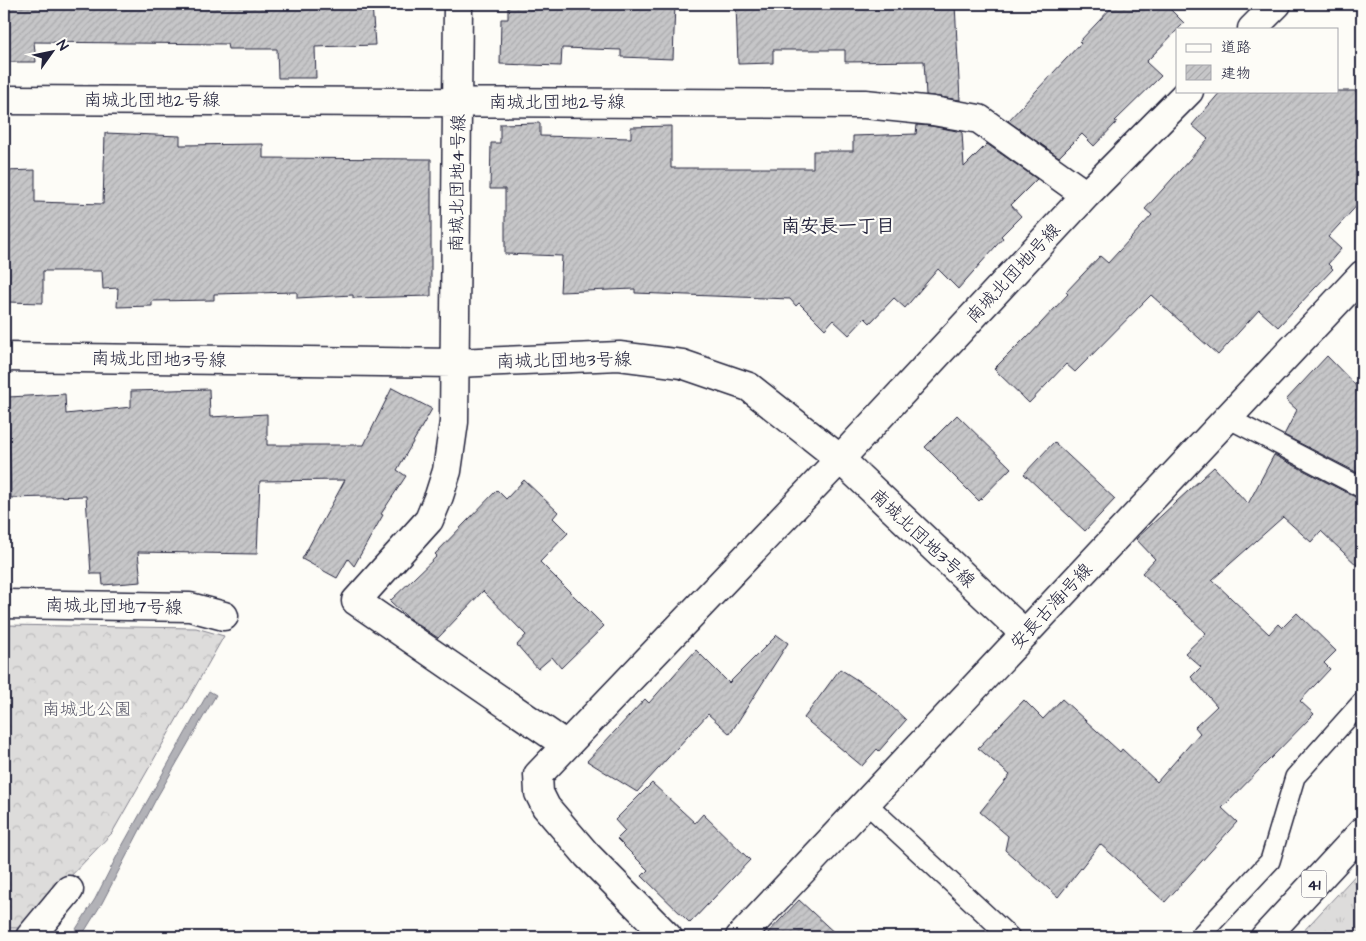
<svg xmlns="http://www.w3.org/2000/svg" width="1366" height="941" font-family="'Architects Daughter','Klee One',sans-serif">
<style>
.grass{fill:url(#grass-tufts);stroke:#807f8b}
.forest{fill:url(#forest-crowns);stroke:#807f8b}
.water{fill:#b2b2b7;stroke:#787885}
.building{fill:url(#building-hatch);stroke:#22223b}
.lines{fill:none;stroke-linecap:round;stroke-linejoin:round}
.lane-casing{stroke:#22223b;stroke-width:22}
.street-casing{stroke:#22223b;stroke-width:31}
.primary-casing{stroke:#22223b;stroke-width:31}
.lane{stroke:#fdfcf7;stroke-width:19}
.street{stroke:#fdfcf7;stroke-width:28}
.primary{stroke:#fdfcf7;stroke-width:28}
.labels{text-anchor:middle;stroke-width:4.5;stroke-linejoin:round;paint-order:stroke}
.shield{fill:#fdfcf7;stroke:#646373;stroke-width:1}
.shield-label{font-size:16px;font-weight:bold;fill:#22223b}
.street-label{font-size:18px;fill:#22223b;stroke:#fdfcf7}
.park-label{font-size:18px;fill:#5a5a6b;stroke:#fdfcf7}
.neighbourhood-label{font-size:19px;font-weight:bold;fill:#22223b;stroke:#fdfcf7}
</style>
<defs>
<pattern id="grass-tufts" width="24" height="20" patternUnits="userSpaceOnUse" patternTransform="scale(1.25)"><rect width="24" height="20" fill="#dddcdb"/><path d="M3 7l-1-3M5 7V3M7 7l1-3M15 17l-1-3M17 17v-4M19 17l1-3" fill="none" stroke="#bdbcbd"/></pattern>
<pattern id="forest-crowns" width="20" height="18" patternUnits="userSpaceOnUse" patternTransform="scale(1.25)"><rect width="20" height="18" fill="#dddcdb"/><path d="M2 6a3 3 0 1 1 6 0M12 15a3 3 0 1 1 6 0" fill="none" stroke="#bdbcbd"/></pattern>
<pattern id="building-hatch" width="6" height="6" patternUnits="userSpaceOnUse" patternTransform="scale(1.25)"><rect width="6" height="6" fill="#c6c6c8"/><path d="M-1 1l2-2M0 6l6-6M5 7l2-2" fill="none" stroke="#aaaaad"/></pattern>
</defs>
<rect width="100%" height="100%" fill="#fdfcf7"/>
<filter id="ink" filterUnits="userSpaceOnUse"><feTurbulence type="fractalNoise" baseFrequency=".02" numOctaves="2"/><feDisplacementMap in="SourceGraphic" scale="10" xChannelSelector="R" yChannelSelector="G"/><feConvolveMatrix kernelMatrix="1 2 1 2 8 2 1 2 1" color-interpolation-filters="sRGB"/></filter>
<g filter="url(#ink)">
<path class="grass" d="M 1362,868 L 1362,937 L 1298,937 Z"/>
<path class="forest" d="M 4,625 L 196,628 L 224,636 L 112,833 L 21,928 L 4,928 Z"/>
<path class="water" d="M 209,691 L 216,695 L 156,799 L 102,903 L 81,937 L 71,937 L 95,899 L 121,848 Z"/>
<path class="building" d="M 53,4 L 372,4 L 375,45 L 315,47 L 316,78 L 278,78 L 277,49 L 228,49 L 227,44 L 34,42 L 36,62 L 4,62 L 4,7 L 53,5 Z
M 508,4 L 675,4 L 673,59 L 621,57 L 621,50 L 562,48 L 561,66 L 500,64 L 501,19 L 508,19 Z
M 736,4 L 955,4 L 960,100 L 926,95 L 924,61 L 845,62 L 845,50 L 773,50 L 773,63 L 738,64 Z
M 1115,4 L 1165,4 L 1184,23 L 1146,62 L 1161,76 L 1115,121 L 1117,122 L 1094,146 L 1082,134 L 1059,157 L 1008,121 L 1081,43 L 1079,42 Z
M 1221,91 L 1362,91 L 1362,200 L 1328,237 L 1341,249 L 1328,264 L 1333,269 L 1278,327 L 1259,310 L 1218,355 L 1151,295 L 1075,372 L 1066,364 L 1029,403 L 994,369 L 1027,336 L 1028,337 L 1068,294 L 1066,292 L 1100,256 L 1108,263 L 1152,215 L 1145,209 L 1208,139 L 1192,125 Z
M 540,123 L 540,136 L 631,138 L 631,127 L 671,126 L 671,168 L 813,168 L 813,151 L 853,151 L 853,136 L 916,134 L 917,125 L 931,126 L 962,132 L 964,167 L 987,144 L 1037,179 L 1011,205 L 1021,216 L 1001,236 L 1003,238 L 958,289 L 938,269 L 905,308 L 894,298 L 870,323 L 865,318 L 849,335 L 833,320 L 825,329 L 799,303 L 796,306 L 790,299 L 635,293 L 635,289 L 560,292 L 562,256 L 505,254 L 505,189 L 490,189 L 491,143 L 500,143 L 500,124 Z
M 105,133 L 180,136 L 180,145 L 263,144 L 263,158 L 431,159 L 431,296 L 353,298 L 353,295 L 297,298 L 297,292 L 214,294 L 214,300 L 152,301 L 152,306 L 117,307 L 118,288 L 103,289 L 102,271 L 43,271 L 43,303 L 7,302 L 8,278 L 4,278 L 4,171 L 35,170 L 35,202 L 103,204 Z
M 1327,356 L 1362,392 L 1362,475 L 1284,435 L 1297,410 L 1286,400 Z
M 392,388 L 432,409 L 397,470 L 406,476 L 381,514 L 383,515 L 354,566 L 348,559 L 337,578 L 302,559 L 345,480 L 260,481 L 257,554 L 138,552 L 141,582 L 103,585 L 102,574 L 91,574 L 86,496 L 11,498 L 8,397 L 65,394 L 66,414 L 131,407 L 131,391 L 209,389 L 210,417 L 267,414 L 267,445 L 364,445 Z
M 957,415 L 1011,468 L 979,501 L 925,447 Z
M 1054,442 L 1115,499 L 1085,531 L 1024,474 Z
M 1274,455 L 1357,498 L 1362,499 L 1362,570 L 1321,531 L 1311,542 L 1283,517 L 1212,580 L 1269,634 L 1278,624 L 1282,628 L 1297,613 L 1336,651 L 1324,663 L 1330,669 L 1300,701 L 1314,714 L 1222,808 L 1237,822 L 1165,902 L 1100,844 L 1058,897 L 1005,850 L 1008,836 L 980,812 L 1010,775 L 978,748 L 1024,700 L 1043,719 L 1062,699 L 1120,752 L 1122,749 L 1157,782 L 1200,733 L 1195,727 L 1217,706 L 1191,677 L 1201,667 L 1185,653 L 1206,633 L 1142,573 L 1155,559 L 1136,539 L 1214,467 L 1248,504 Z
M 524,480 L 558,512 L 553,518 L 568,533 L 540,562 L 604,626 L 561,668 L 552,657 L 538,669 L 517,645 L 526,635 L 483,591 L 438,638 L 407,617 L 390,601 L 437,556 L 435,554 L 497,490 L 506,499 Z
M 777,635 L 788,643 L 730,734 L 708,714 L 637,792 L 587,761 L 645,699 L 649,703 L 696,650 L 729,683 Z
M 840,669 L 876,692 L 906,720 L 879,751 L 877,749 L 862,766 L 804,718 Z
M 652,783 L 695,823 L 703,814 L 750,860 L 690,923 L 642,876 L 648,870 L 617,839 L 625,831 L 615,820 Z
M 799,900 L 839,937 L 764,937 Z"/>
<g class="lines">
<g class="lane-casing">
<path id="lane" d="M 1228,418 L 1362,488
M 866,803 L 1010,937
M 1199,937 L 1270,861 L 1295,777 L 1362,702"/>
</g>
<g class="street-casing">
<path id="street" d="M 458,4 L 454,422 L 447,471 L 439,496 L 429,520 L 356,601 L 566,745
M 1252,29 L 1277,4
M 4,100 L 865,104 L 933,111 L 979,119 L 1086,195
M 4,357 L 455,363 L 619,356 L 682,364 L 749,387 L 840,459 L 1025,634
M 4,604 L 190,607 L 224,616
M 30,937 L 69,890
M 668,937 L 587,855 L 546,807 L 539,793 L 538,775 L 840,459 L 1086,195 L 1189,91
M 740,937 L 1362,275"/>
</g>
<g class="primary-casing">
<path id="primary" d="M 1265,937 L 1362,832"/>
</g>
<use href="#lane" class="lane"/>
<use href="#street" class="street"/>
<use href="#primary" class="primary"/>
</g>
</g>
<g class="labels">
<rect class="shield" x="1301.5" y="870.5" width="25" height="27" rx="4"/>
<g class="shield-label">
<text x="1314" y="890">41</text>
</g>
<g class="street-label">
<text x="152" y="106">南城北団地2号線</text>
<text x="557" y="108">南城北団地2号線</text>
<text transform="translate(457 183) rotate(-89)" y="6">南城北団地4号線</text>
<text transform="translate(1013 273) rotate(-47)" y="6">南城北団地1号線</text>
<text transform="translate(159 359) rotate(1)" y="6">南城北団地3号線</text>
<text transform="translate(564 360) rotate(-1)" y="6">南城北団地3号線</text>
<text transform="translate(923 538) rotate(43)" y="6">南城北団地3号線</text>
<text transform="translate(114 606) rotate(1)" y="6">南城北団地7号線</text>
<text transform="translate(1051 606) rotate(-47)" y="6">安長古海1号線</text>
</g>
<g class="park-label">
<text x="87" y="715">南城北公園</text>
</g>
<g class="neighbourhood-label">
<text x="838" y="232">南安長一丁目</text>
</g>
</g>
<rect width="1366" height="941" fill="none" stroke="#fdfcf7" stroke-width="20"/>
<rect x="10" y="10" width="1346" height="921" fill="none" stroke="#22223b" stroke-width="2" filter="url(#ink)"/>
<rect x="1176" y="28" width="162" height="65" fill="#fdfcf7" stroke="#a5a5ac"/>
<rect x="1186" y="44" width="25" height="8" fill="#fdfcf7" stroke="#a5a5ac"/>
<text x="1221" y="52" font-size="15" fill="#22223b">道路</text>
<rect x="1186" y="65" width="25" height="15" fill="url(#building-hatch)" stroke="#a5a5ac"/>
<text x="1221" y="78" font-size="15" fill="#22223b">建物</text>
<g transform="translate(52 52) rotate(57)" stroke="#fdfcf7" stroke-width="4" paint-order="stroke">
<path d="M0-4L9 19L0 12L-9 19Z" fill="#22223b"/>
<text y="-8" font-size="14" font-weight="bold" text-anchor="middle" fill="#22223b">N</text>
</g>
</svg>
